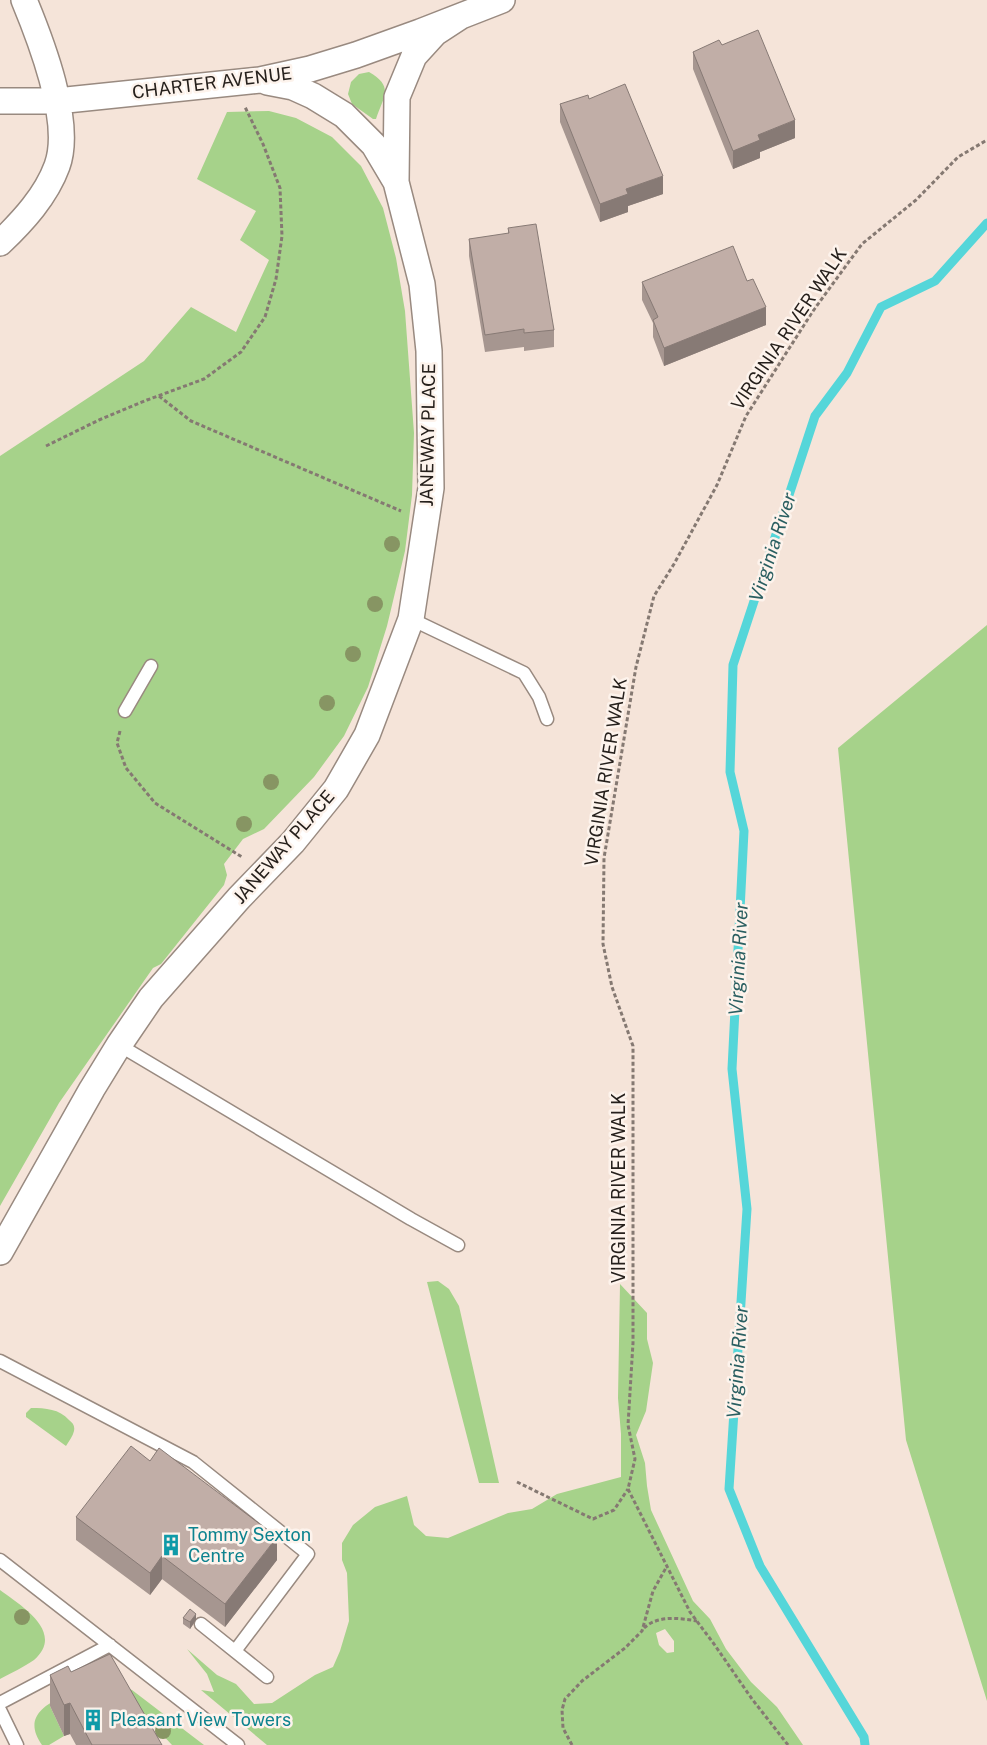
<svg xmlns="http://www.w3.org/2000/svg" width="987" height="1745" font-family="'Public Sans',sans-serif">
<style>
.green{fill:#a6d28a;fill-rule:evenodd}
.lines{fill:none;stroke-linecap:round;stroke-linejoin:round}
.stream{stroke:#55d6d9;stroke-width:9}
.lane-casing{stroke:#998a80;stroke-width:15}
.street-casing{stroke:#998a80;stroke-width:28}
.path{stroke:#857972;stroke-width:3;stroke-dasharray:4 2.5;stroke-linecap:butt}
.lane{stroke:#fff;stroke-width:12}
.street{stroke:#fff;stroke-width:25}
.tree{fill:#879563}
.wall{fill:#a69690}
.shaded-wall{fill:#877a75}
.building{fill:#c1aea7;stroke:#877a75}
.labels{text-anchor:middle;stroke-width:5;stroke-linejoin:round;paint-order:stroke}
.street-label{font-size:18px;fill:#26201c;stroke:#fdf3ec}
.culture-label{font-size:18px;fill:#0d838f;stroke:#fdf3ec;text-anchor:start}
.water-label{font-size:19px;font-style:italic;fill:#2a5f61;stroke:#fdf3ec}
</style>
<rect width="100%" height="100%" fill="#f5e4d9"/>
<path class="green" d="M 369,72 C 395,87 383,97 376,119 L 373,119 L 352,104 L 348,94 L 351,82 L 359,74 Z
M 269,111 L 296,118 L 332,137 L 361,166 L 383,208 L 396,258 L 405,311 L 414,433 L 412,495 L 405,551 L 387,626 L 368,687 L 344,736 L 314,777 L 264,829 L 243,839 L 224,864 L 227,875 L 224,885 L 161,964 L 153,968 L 59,1103 L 0,1206 L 0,456 L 144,361 L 191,307 L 236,332 L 269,260 L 240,240 L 256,211 L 197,179 L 227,112 Z
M 987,625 L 987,1701 L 906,1440 L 838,748 Z
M 438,1281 L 449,1289 L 459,1306 L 499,1483 L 479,1483 L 427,1282 Z
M 620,1284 L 647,1313 L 647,1339 L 653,1363 L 646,1411 L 636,1435 L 645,1463 L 647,1486 L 651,1510 L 693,1601 L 710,1619 L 726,1649 L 751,1682 L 777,1707 L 803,1745 L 267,1745 L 201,1690 L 214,1692 L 207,1674 L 187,1649 L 217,1675 L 236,1684 L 254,1704 L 272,1703 L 315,1675 L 333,1667 L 340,1651 L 349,1621 L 347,1573 L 342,1560 L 342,1543 L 353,1525 L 375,1507 L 407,1496 L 414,1525 L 426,1536 L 448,1538 L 508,1513 L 532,1509 L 557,1494 L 621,1477 L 621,1434 L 618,1398 ZM 665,1629 L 674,1641 L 674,1652 L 667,1653 L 659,1645 L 656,1633 Z
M 31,1408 C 46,1408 59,1409 69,1420 C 73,1423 75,1426 74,1431 C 73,1436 69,1441 66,1446 L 26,1417 L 26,1413 Z
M 0,1590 C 20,1605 66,1632 34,1660 C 24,1667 11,1673 0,1679 Z
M 124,1687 L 132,1690 L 204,1745 L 172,1745 L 145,1716 Z
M 61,1697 L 50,1706 L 64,1736 L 49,1745 L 42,1745 C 25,1721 39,1708 61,1697 Z"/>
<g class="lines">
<path class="stream" d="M 865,1745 L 864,1737 L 760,1566 L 729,1489 L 747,1209 L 732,1069 L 744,831 L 730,772 L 733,665 L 815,416 L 847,373 L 881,307 L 935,281 L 987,223"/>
<g class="lane-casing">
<path id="lane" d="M 411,619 L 524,673 L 539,697 L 547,719
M 125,711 L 151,666
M 119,1045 L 411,1219 L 458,1245
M 0,1361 L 193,1462 L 308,1554 L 235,1651
M 0,1560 L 238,1745
M 201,1624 L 267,1677
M 0,1703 L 110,1645
M 0,1710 L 17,1745"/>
</g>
<g class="street-casing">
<path id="street" d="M 267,82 L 293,87 L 313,96 L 344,115 L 374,145 L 396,182
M 0,101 L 57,101 L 260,80 L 310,69 L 356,55 L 420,32 L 502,0
M 0,243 C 23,221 46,196 57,166 C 73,123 41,41 24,0
M 0,1252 L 92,1089 L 119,1045 L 151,998 L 239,898 L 293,842 L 336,789 L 367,735 L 411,619 L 431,488 L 429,351 L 422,284 L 396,182 L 397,97 L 414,56 L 435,33 L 461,16"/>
</g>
<path class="path" d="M 159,396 L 191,421 L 401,511
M 46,446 L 99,420 L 147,400 L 204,379 L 241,352 L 265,317 L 276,279 L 282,236 L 280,188 L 263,144 L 245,107
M 120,731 L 117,743 L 126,768 L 155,803 L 242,857
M 517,1482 L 593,1519 L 614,1510 L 628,1489
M 644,1628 C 658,1615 679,1618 697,1621
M 572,1745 L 563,1728 L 562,1710 L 565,1699 L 582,1681 L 625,1648 L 642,1631 L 653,1591 L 667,1566
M 788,1745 L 752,1699 L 714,1644 L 690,1612 L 628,1489 L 635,1459 L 628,1425 L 633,1343 L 633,1046 L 612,987 L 603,944 L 604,858 L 636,667 L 654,596 L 674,564 L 717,485 L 746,416 L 813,311 L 862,244 L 916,200 L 958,157 L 987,140"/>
<use href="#lane" class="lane"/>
<use href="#street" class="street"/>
</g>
<g class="tree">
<circle cx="392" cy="544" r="8"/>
<circle cx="375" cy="604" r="8"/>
<circle cx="353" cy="654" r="8"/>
<circle cx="327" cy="703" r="8"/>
<circle cx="271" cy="782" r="8"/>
<circle cx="244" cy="824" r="8"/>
<circle cx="22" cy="1617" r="8"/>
<circle cx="163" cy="1731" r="8"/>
</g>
<path class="wall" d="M 722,45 L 795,138 L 760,152 L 760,158 L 733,169 L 693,69 L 693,52 Z
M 589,99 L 663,194 L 628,206 L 628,212 L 600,222 L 560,122 L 560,104 Z
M 508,228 L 554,330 L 554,347 L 524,351 L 524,347 L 485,352 L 469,256 L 469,239 L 508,234 Z
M 747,281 L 766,325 L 664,366 L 653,337 L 653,323 L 642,300 L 642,282 Z
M 76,1517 L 277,1560 L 225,1627 L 162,1579 L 150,1595 L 76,1540 Z
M 183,1618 L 196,1620 L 190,1629 L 183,1624 Z
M 71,1672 L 162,1745 L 76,1745 L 70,1734 L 64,1736 L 50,1706 L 50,1675 Z"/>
<path class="shaded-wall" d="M 795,120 L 795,138 L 760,152 L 760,158 L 733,169 L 733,151 L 758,135 Z
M 663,176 L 663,194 L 628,206 L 628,212 L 600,222 L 600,204 L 626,189 Z
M 766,307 L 766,325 L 664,366 L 664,348 Z
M 277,1537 L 277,1560 L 225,1627 L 225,1604 Z
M 162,1556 L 162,1579 L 150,1595 L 150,1573 Z
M 196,1614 L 196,1620 L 190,1629 L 190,1622 Z
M 70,1703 L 70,1734 L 64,1736 L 64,1705 Z"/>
<path class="building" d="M 758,30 L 795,120 L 758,135 L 760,140 L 733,151 L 693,52 L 719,40 L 722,45 Z
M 625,84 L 663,176 L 626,189 L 628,194 L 600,204 L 560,104 L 588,95 L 589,99 Z
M 536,224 L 554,330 L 524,333 L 524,329 L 485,335 L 469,239 L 509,233 L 508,228 Z
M 733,246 L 747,281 L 753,279 L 766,307 L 664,348 L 653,320 L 658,317 L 642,282 Z
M 131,1446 L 150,1461 L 159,1448 L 277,1537 L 225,1604 L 162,1556 L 150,1573 L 76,1517 Z
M 190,1609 L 196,1614 L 190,1622 L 183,1618 Z
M 110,1654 L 162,1745 L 92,1745 L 70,1703 L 64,1705 L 50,1675 L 68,1666 L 71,1672 Z"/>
<defs>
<g id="building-bare" transform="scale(1.725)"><path d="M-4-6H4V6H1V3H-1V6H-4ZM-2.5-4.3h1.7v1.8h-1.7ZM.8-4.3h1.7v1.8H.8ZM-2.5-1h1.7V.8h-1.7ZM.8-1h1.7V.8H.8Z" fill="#0f9aa8" stroke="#fdf3ec" stroke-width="2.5" paint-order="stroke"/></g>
</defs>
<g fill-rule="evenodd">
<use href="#building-bare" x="171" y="1545"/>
<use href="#building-bare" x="93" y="1720"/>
</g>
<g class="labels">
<g class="street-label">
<text transform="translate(212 83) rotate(-7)" y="6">CHARTER AVENUE</text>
<text transform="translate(789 329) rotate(-56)" y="6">VIRGINIA RIVER WALK</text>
<text transform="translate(428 435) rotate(-89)" y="6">JANEWAY PLACE</text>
<text transform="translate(606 772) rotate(-81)" y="6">VIRGINIA RIVER WALK</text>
<text transform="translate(284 847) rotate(-49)" y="6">JANEWAY PLACE</text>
<text transform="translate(619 1188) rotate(-90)" y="6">VIRGINIA RIVER WALK</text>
</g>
<g class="culture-label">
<text x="188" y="1541">Tommy Sexton<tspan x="188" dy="21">Centre</tspan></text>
<text x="110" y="1726">Pleasant View Towers</text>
</g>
<g class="water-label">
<text transform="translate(772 547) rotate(-72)" y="7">Virginia River</text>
<text transform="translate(738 959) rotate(-87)" y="7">Virginia River</text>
<text transform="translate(737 1362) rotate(-86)" y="7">Virginia River</text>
</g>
</g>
</svg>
